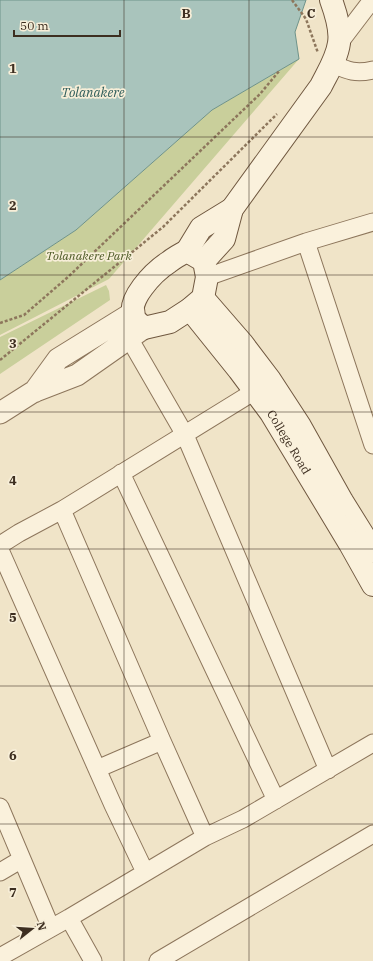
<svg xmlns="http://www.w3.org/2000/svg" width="373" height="961" font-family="'IBM Plex Serif',serif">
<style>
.green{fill:#c9cf9b}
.water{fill:#a9c4bc;stroke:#6f938a}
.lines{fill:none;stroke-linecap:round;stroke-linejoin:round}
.minor-casing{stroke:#8d765c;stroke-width:19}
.tertiary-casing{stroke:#8d765c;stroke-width:23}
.secondary-casing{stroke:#6f573f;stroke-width:24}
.path{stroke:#8d765c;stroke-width:2.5;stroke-dasharray:3 2;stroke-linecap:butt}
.minor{stroke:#faf1dc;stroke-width:17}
.tertiary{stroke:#faf1dc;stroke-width:21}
.secondary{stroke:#faf1dc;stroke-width:22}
.grid{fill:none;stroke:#3d2e20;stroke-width:1;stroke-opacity:0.55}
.labels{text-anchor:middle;stroke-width:3.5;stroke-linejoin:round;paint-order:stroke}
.park-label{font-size:12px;font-style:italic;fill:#4d5a26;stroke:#f7eed8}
.street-label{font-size:12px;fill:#3d2e20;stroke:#f7eed8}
.water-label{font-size:13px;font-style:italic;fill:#2f5d5a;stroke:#f7eed8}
.grid-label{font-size:13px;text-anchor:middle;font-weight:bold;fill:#3d2e20;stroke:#f7eed8;stroke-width:3.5;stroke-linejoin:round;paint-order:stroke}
</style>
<rect width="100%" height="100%" fill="#f0e4c8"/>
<path class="green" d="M 299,59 L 109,279 L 0,335 L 0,280 L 76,230 L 212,110 Z
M 106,285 L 109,291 L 110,300 L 0,374 L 0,337 Z"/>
<path class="water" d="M 0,0 L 306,0 L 295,32 L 299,59 L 212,110 L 76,230 L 0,280 Z"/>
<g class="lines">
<g class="minor-casing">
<path id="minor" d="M 340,42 L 372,0
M 333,64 C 348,71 356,74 373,70
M 306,242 L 373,445
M 207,277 L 306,242 L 373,222
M 129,338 L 185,435 L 328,770
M 121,473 L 276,800
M 62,510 L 162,741 L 205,837
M 0,545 L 19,533 L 62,510 L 255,391
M 0,550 L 113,805 L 145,872
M 97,769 L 162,741
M 0,807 L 51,928
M 0,872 L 22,859
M 69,918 L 93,961
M 0,957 L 69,918 L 205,837 L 243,819 L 373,743
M 158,961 L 373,834"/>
</g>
<g class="tertiary-casing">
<path id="tertiary" d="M 34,392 L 58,359 L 134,312
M 0,413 L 33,392 L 77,375 L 144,328"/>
</g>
<g class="secondary-casing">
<g id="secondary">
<path d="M 187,251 L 204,261 L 207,277 L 203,298 L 190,309 L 170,322 L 144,328 C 141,325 137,322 135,319 C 124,301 155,271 169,262 C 174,258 181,254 187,251 Z"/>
<path d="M 187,251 L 201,228 L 232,209"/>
<path d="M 204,261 L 224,239 L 232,209 L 321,86 C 328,72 337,58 339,43 C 341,31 335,11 331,0"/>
<path d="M 203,298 L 242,343 L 270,380 L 300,426 L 342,501 L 373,551"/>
<path id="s1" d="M 190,309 L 239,370 L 271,413 L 350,544 L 373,585"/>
</g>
</g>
<path class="path" d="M 292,0 L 306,19 L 318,53
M 0,323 L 24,315 L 68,277 L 260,94 L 280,70
M 0,360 L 163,227 L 277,114"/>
<use href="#minor" class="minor"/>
<use href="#tertiary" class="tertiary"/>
<use href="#secondary" class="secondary"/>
</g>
<path class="grid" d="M 124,0 L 124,961M 249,0 L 249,961M 0,137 L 373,137M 0,275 L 373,275M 0,412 L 373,412M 0,549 L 373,549M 0,686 L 373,686M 0,824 L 373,824"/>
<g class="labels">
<g class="park-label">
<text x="89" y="260">Tolanakere Park</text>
</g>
<g class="street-label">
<text dy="4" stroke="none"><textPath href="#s1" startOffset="166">College Road</textPath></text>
</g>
<g class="water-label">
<text x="93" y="97">Tolanakere</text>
</g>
</g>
<g class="grid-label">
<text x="186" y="18">B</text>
<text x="311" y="18">C</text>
<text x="13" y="73">1</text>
<text x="13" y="210">2</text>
<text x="13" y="348">3</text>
<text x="13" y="485">4</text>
<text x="13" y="622">5</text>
<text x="13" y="760">6</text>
<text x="13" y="897">7</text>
</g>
<g transform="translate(32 929) rotate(73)" stroke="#f7eed8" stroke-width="3" paint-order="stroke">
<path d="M0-3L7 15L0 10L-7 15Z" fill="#3d2e20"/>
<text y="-6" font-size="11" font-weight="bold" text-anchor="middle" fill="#3d2e20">N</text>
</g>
<path d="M14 30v6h106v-6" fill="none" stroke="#3d2e20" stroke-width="2"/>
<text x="20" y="30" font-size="12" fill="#3d2e20" stroke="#f7eed8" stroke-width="3" paint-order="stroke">50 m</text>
</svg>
